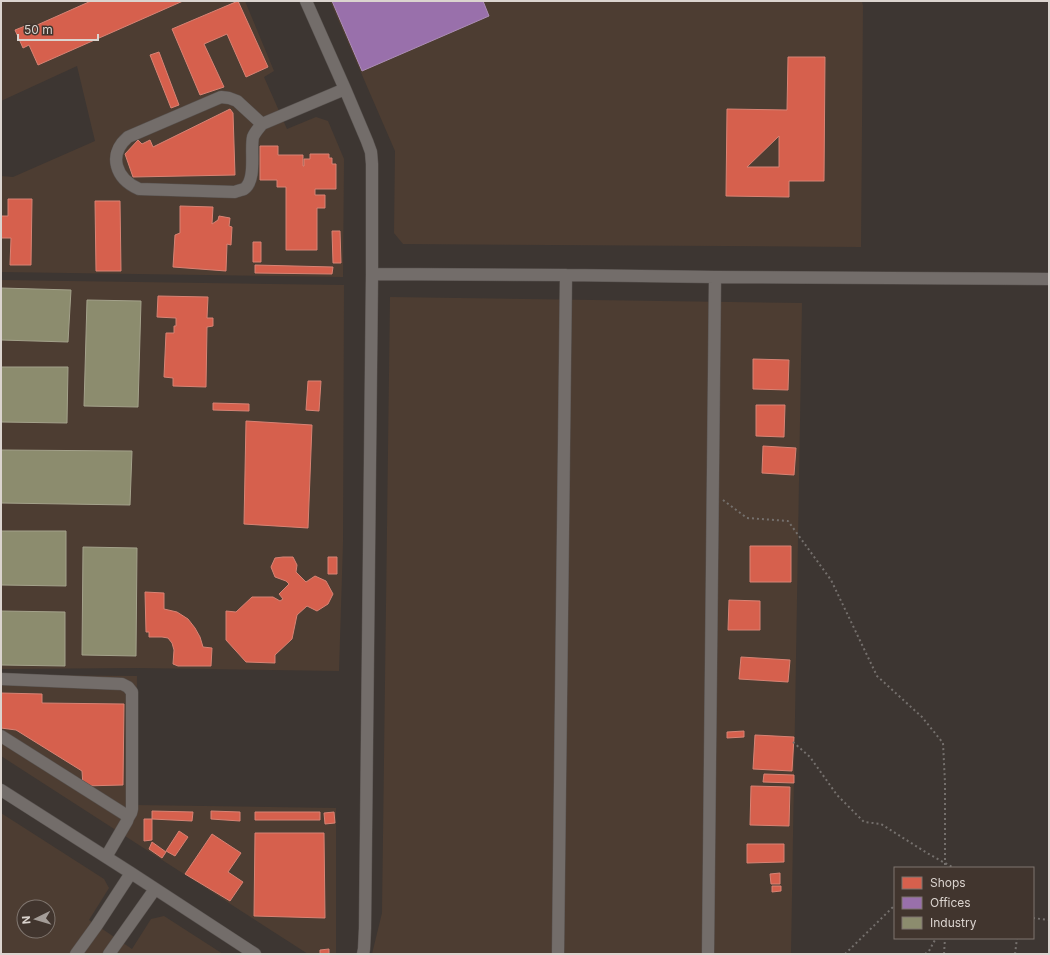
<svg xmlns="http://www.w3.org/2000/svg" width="1050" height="955" font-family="Inter,sans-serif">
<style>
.built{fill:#4d3d32;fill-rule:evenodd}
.shops{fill:#d6604d;stroke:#d88374;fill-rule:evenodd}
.offices{fill:#9970ab;stroke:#ad8eb6}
.industry{fill:#8c8c6e;stroke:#a4a28b}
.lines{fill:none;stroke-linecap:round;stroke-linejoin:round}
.minor-casing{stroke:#58524f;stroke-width:13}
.path{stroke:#75706d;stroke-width:2;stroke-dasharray:2 3;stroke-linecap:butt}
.minor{stroke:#736d6a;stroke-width:12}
</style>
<rect width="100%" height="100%" fill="#3d3632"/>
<path class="built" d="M 1,1 L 245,1 L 274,71 L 264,77 L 287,129 L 316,117 L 328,121 L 344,159 L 343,277 L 1,272 L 1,176 L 13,177 L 95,141 L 77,66 L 1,101 Z
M 330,1 L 862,1 L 863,6 L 861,247 L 403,244 L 394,233 L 395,151 Z
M 1,280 L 344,285 L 343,543 L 339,671 L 138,668 L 1,669 Z
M 390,297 L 802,303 L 791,954 L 372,954 L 382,913 Z
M 1,675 L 137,676 L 135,805 L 336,808 L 336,954 L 308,954 L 1,756 Z
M 1,813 L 104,879 L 109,888 L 89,920 L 132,949 L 151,919 L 164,916 L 223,954 L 1,954 ZM 24,907 L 48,907 L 48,931 L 24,931 Z"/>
<path class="shops" d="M 91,1 L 183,1 L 38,65 L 29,45 L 23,48 L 15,30 L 25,26 L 26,30 Z
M 238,1 L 268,67 L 246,77 L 227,34 L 204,44 L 224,87 L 200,95 L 172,29 Z
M 159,52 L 179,105 L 171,108 L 150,55 Z
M 788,57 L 825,57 L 824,181 L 789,181 L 789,197 L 726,196 L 727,109 L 787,110 ZM 779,136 L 779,167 L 747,167 Z
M 230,109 L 233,113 L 235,175 L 133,177 L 125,154 L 138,140 L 142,144 L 150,140 L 153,147 Z
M 260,146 L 278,146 L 278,155 L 303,155 L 303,166 L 304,166 L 304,159 L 310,159 L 310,154 L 329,154 L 329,158 L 332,158 L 332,164 L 336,164 L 336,189 L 315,189 L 315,195 L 325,195 L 325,208 L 317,208 L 317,250 L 286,250 L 286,187 L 277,187 L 277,180 L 260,180 Z
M 8,199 L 32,199 L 31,265 L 10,265 L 11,238 L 1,238 L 1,216 L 8,216 Z
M 95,201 L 120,201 L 121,271 L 96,271 Z
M 180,206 L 213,207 L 212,224 L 218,220 L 219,216 L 230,218 L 229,226 L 232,227 L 231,245 L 227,244 L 226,271 L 173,267 L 175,235 L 180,233 Z
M 332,231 L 340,231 L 341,263 L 333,263 Z
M 253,242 L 261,242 L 261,262 L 253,262 Z
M 255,265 L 333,267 L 332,274 L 255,273 Z
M 158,296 L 208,297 L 207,318 L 213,318 L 213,326 L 207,327 L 206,387 L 173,386 L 173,378 L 164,377 L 166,333 L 174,333 L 174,326 L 176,326 L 176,318 L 157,317 Z
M 753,359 L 789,360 L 788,390 L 753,389 Z
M 308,381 L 321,381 L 319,411 L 306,410 Z
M 213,403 L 249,404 L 249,411 L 213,410 Z
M 756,405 L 785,405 L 784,437 L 756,436 Z
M 246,421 L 312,425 L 308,528 L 244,524 Z
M 763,446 L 796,448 L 794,475 L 762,473 Z
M 750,546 L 791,546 L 791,582 L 750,582 Z
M 283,557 L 293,557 L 297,565 L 296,572 L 306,582 L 315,576 L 326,581 L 333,594 L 328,604 L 317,611 L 307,606 L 297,615 L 292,639 L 275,655 L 275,663 L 246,662 L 226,640 L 226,611 L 236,612 L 252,597 L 273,597 L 280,601 L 283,599 L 279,594 L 289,584 L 286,581 L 275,577 L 271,567 L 275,558 Z
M 328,557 L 337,557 L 337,574 L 328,574 Z
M 145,592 L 164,593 L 164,609 L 177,612 L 188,619 L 195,628 L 200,637 L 203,647 L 212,648 L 211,666 L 178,666 L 173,664 L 174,650 L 172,643 L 168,638 L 162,637 L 149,637 L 149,632 L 146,632 Z
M 729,600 L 760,601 L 760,630 L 728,630 Z
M 741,657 L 790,660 L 788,682 L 739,679 Z
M 1,693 L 42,694 L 42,703 L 124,704 L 123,785 L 83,786 L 82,771 L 16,730 L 1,728 Z
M 744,731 L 744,737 L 727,738 L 727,732 Z
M 755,735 L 794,737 L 792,771 L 753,769 Z
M 764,774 L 794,775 L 794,783 L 763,782 Z
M 751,786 L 790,787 L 789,826 L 750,825 Z
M 152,811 L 193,812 L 192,821 L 152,819 Z
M 211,811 L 240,812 L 240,821 L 211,819 Z
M 255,812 L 320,812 L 320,820 L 255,820 Z
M 334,812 L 335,823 L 325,824 L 324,813 Z
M 144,819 L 152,819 L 152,840 L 144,841 Z
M 179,831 L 188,837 L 175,856 L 166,851 Z
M 255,833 L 324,833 L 325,918 L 254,916 Z
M 212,834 L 241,853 L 228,872 L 243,882 L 230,901 L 185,874 Z
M 152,842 L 166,852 L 162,858 L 149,849 Z
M 747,844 L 784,844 L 784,862 L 747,863 Z
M 780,873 L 780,884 L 771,884 L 770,874 Z
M 772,886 L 781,886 L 781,891 L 772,892 Z
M 329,949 L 329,954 L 320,954 L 320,950 Z"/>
<path class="offices" d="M 332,1 L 483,1 L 489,16 L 362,71 Z"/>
<path class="industry" d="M 1,288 L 71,290 L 68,342 L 1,340 Z
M 87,300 L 141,301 L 138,407 L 84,406 Z
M 1,367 L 68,367 L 67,423 L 1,422 Z
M 1,450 L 132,451 L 130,505 L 1,503 Z
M 1,531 L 66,531 L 66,586 L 1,585 Z
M 83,547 L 137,548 L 136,656 L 82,655 Z
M 1,611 L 65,612 L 65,666 L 1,665 Z"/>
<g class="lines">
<g class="minor-casing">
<path id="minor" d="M 306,1 L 345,89 L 367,141 L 371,152 L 372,164 L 372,274 L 365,928 L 364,949 L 363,954
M 262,124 L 237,101 L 229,98 L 221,97 L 128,137 C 107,155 116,179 139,189 L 235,192 C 237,191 241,190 244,189 C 257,180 250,150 253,137 C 255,132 259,128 262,124 L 345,89
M 372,274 L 566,275 L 715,277 L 1049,279
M 1,679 L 122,684 L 128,687 L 132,692 L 132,809 L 131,813 L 128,818
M 1,736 L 126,815 L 128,818 L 127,821 L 106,857
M 1,790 L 131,873 L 255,954
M 76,954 L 97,925 L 131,873
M 109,954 L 155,889
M 558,954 L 566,275
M 708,954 L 715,277"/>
</g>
<path class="path" d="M 723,500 L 747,518 L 788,521 L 831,580 L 877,676 L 922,717 L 943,743 L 945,783 L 945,868
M 793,742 L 810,757 L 837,795 L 864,822 L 881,824 L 927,853 L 954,868
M 1033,918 L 1049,920
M 845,954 L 895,905
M 925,954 L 929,951 L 936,938
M 944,954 L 945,938
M 1015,954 L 1017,938"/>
<use href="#minor" class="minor"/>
</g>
<rect width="1050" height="955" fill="none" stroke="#dbd4cf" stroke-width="4"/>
<rect x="894" y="867" width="140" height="72" fill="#41352e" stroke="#7f756e"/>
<rect x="902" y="877" width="20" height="12" fill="#d6604d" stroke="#7f756e"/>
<text x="930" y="887" font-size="12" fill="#dbd4cf">Shops</text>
<rect x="902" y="897" width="20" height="12" fill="#9970ab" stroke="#7f756e"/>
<text x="930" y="907" font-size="12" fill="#dbd4cf">Offices</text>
<rect x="902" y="917" width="20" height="12" fill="#8c8c6e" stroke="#7f756e"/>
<text x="930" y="927" font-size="12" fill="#dbd4cf">Industry</text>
<g transform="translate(36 919) rotate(265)"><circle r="19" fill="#41352e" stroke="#7f756e"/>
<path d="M0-3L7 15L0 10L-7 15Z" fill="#a49d98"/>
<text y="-6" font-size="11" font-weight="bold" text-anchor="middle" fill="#dbd4cf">N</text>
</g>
<path d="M18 34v6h80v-6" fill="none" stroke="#dbd4cf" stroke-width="2"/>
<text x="24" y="34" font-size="12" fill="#dbd4cf" stroke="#41352e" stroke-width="3" paint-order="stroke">50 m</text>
</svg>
